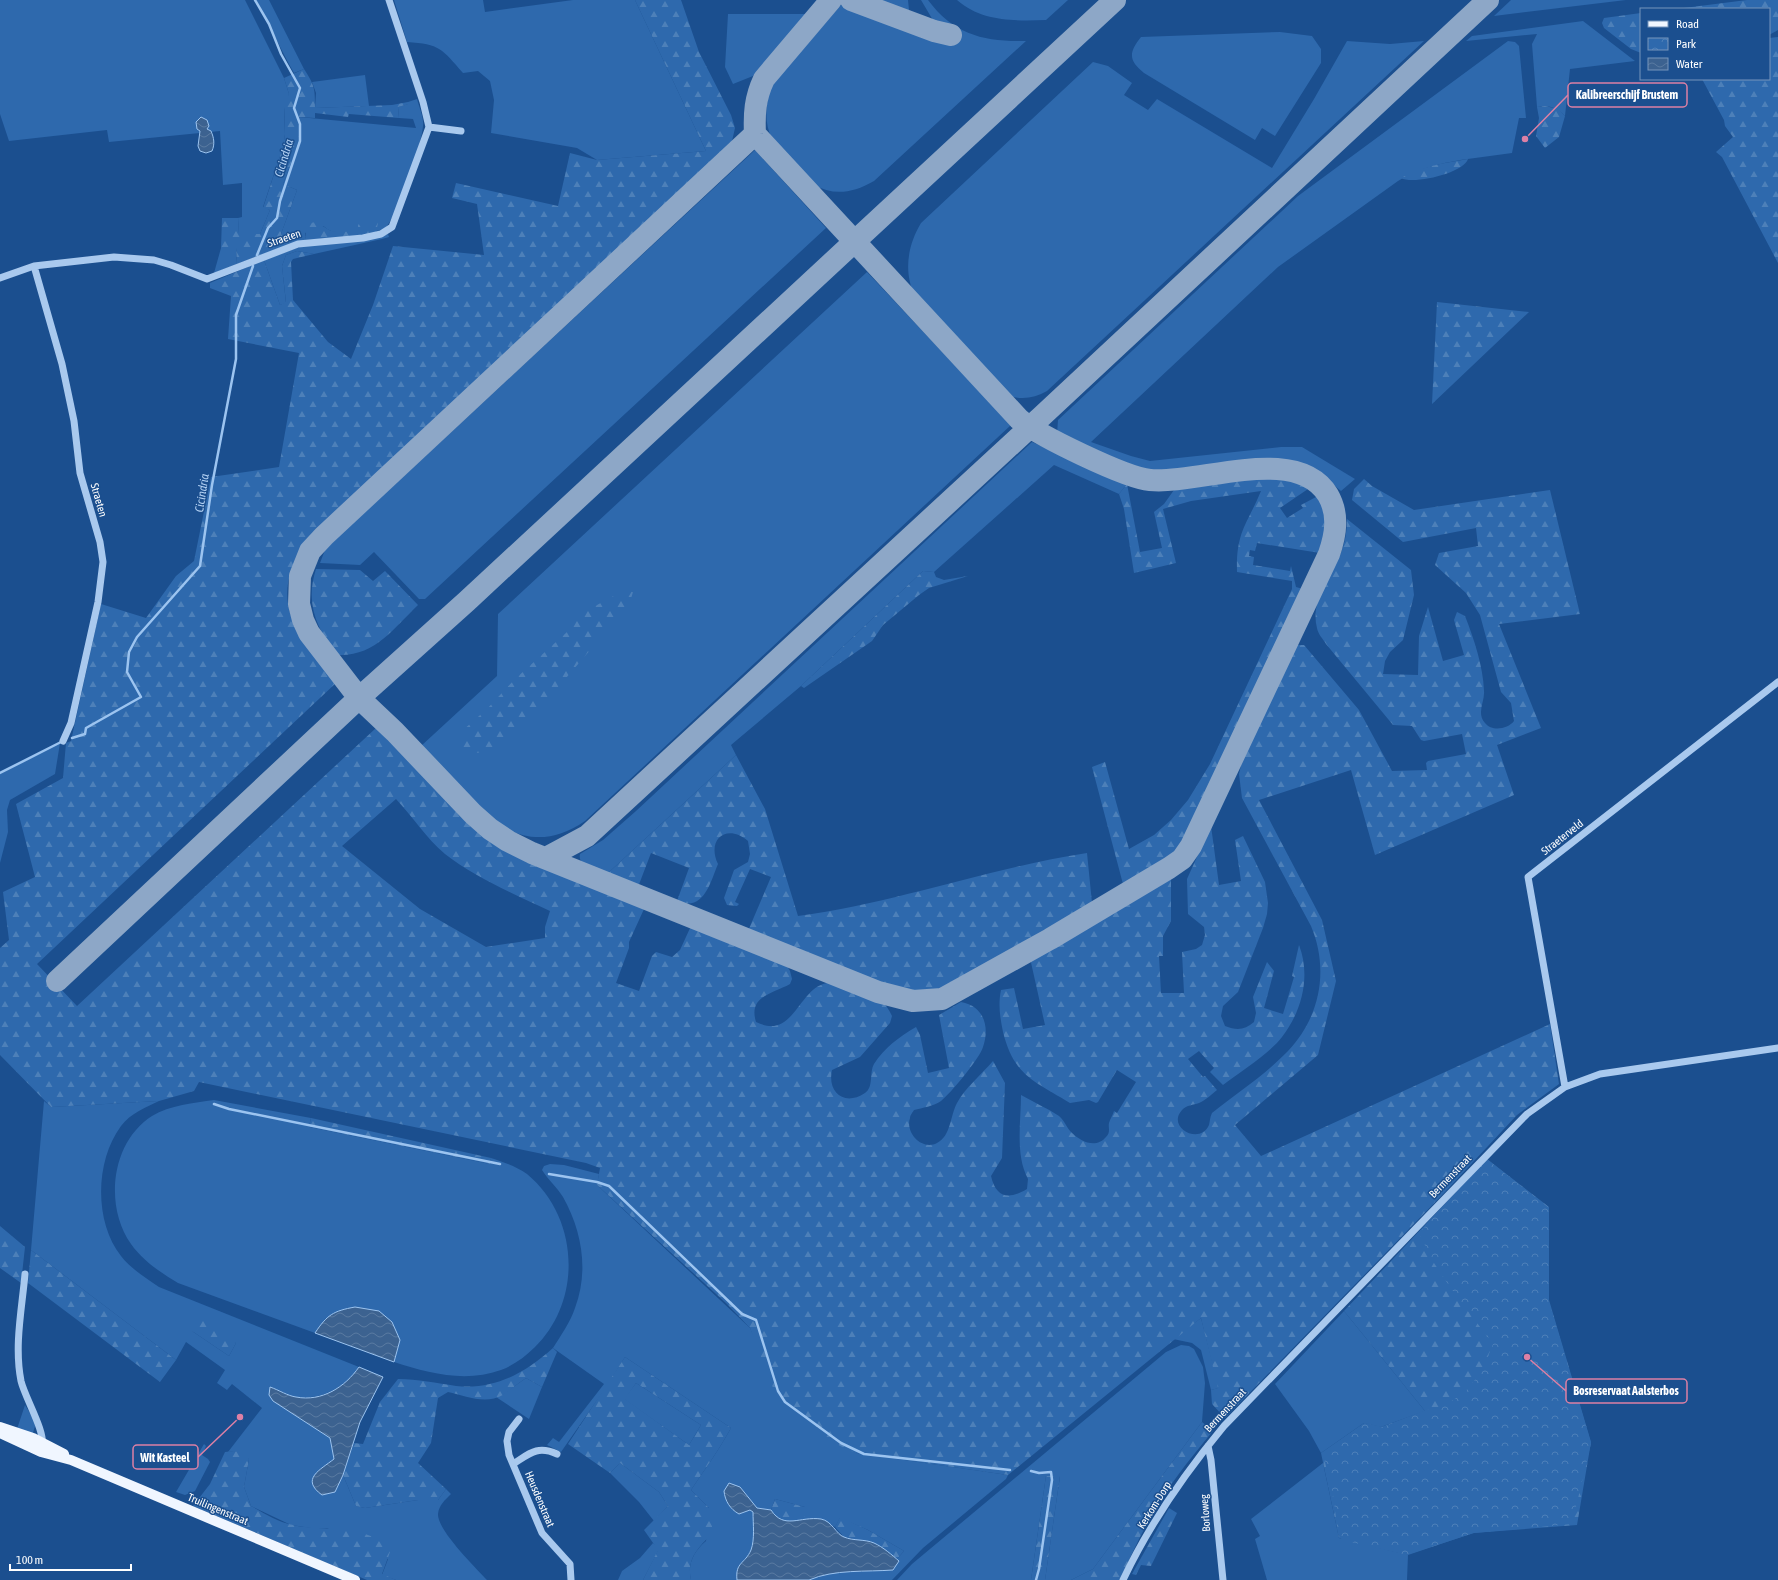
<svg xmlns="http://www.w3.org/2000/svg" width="1778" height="1580" font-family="'Asap Condensed',sans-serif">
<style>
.green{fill:#2e69ad;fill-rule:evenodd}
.forest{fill:url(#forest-firs);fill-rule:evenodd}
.park{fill:url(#park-crowns)}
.water{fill:url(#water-waves);stroke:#9cc4f0}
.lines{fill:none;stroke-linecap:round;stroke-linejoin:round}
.stream{stroke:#9cc4f0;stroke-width:2.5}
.taxiway{stroke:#8da7c7;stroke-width:22}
.minor{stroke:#a9c9ee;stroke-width:7}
.major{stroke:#f0f6ff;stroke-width:10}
.labels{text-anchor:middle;stroke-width:3;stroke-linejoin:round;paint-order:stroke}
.street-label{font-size:11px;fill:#fff;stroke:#1b4f8f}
.water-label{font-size:12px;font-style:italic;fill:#b5d3f5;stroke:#1b4f8f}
.leader{fill:none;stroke:#dd80a5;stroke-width:1.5}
.callout-dot{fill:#dd80a5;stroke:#1b4f8f;stroke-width:1.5}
.callout{fill:#1b4f8f;stroke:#dd80a5;stroke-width:1.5}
.callout-label{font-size:12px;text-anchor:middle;font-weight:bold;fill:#fff}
</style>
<defs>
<pattern id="forest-firs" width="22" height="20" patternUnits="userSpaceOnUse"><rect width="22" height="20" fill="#2e69ad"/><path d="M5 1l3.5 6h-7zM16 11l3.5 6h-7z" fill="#4d80b9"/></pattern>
<pattern id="park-crowns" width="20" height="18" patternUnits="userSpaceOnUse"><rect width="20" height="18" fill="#2e69ad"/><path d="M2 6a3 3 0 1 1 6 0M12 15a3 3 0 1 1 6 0" fill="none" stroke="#4d80b9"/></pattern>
<pattern id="water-waves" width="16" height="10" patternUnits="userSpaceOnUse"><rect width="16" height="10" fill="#3c6290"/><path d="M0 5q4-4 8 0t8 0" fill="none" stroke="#597aa1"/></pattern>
</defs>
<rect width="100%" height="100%" fill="#1b4f8f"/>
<path class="green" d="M 0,0 L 245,0 L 284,78 L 289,94 L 284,110 L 285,134 L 283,147 L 263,207 L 270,210 L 260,234 L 239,234 L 238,218 L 242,217 L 242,183 L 223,185 L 220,131 L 109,142 L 107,130 L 9,141 L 0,114 Z
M 256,0 L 269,0 L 304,69 L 294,73 C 280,49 270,24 256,0 Z
M 394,0 L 483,0 L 485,12 L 573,0 L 635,0 L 706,151 L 597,160 L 577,148 L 491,133 L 494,100 L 490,81 L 478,71 L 463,73 C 442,49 440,44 407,42 Z
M 873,0 L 908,0 L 909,10 L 903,12 Z
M 921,0 L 928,0 C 954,35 985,42 1026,41 L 874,181 C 840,201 815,192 790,165 C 767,139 761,120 771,86 L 841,5 C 864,14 937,45 957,43 L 955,29 L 937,27 Z
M 957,0 L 1068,0 L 1046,20 C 1015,21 982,22 957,0 Z
M 1511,0 L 1626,0 L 1494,16 Z
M 728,14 L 808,14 L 753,76 L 733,84 L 725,67 Z
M 1583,21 L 1635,61 L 1570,69 L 1565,116 C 1556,107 1549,105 1537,107 L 1532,44 L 1537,34 L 1466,41 L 1472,36 Z
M 1280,32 L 1312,36 L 1321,49 L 1321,63 L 1275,136 L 1262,128 L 1255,140 L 1144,73 C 1129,61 1128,53 1141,37 Z
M 1347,41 L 1390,44 L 1424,41 L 1047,391 C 1033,399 1018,401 1003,393 L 918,302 C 903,277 906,248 921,223 L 1093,62 L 1108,66 L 1132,83 L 1124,95 L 1148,110 L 1157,99 L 1272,168 L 1314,99 Z
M 1508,41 L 1515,42 L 1519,46 L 1526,118 L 1519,118 L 1512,153 C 1473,159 1432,160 1398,181 L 1278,267 L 1091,442 L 1131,456 L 1150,461 L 1281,447 L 1302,447 L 1355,479 L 1341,491 C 1330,482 1317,470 1304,465 C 1257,448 1192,481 1142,470 L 1057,434 L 1058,420 L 1298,196 Z
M 365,75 L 369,106 L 315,108 L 316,93 L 312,82 Z
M 417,99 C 419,107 424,117 423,126 C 422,143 397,219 385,228 C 377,234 341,234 331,231 C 328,230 325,227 323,226 L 305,233 L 305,240 L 290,244 L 281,234 L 297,190 L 283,184 L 299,143 L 299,117 L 416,128 L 413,119 L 399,118 L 398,107 L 408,104 L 408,102 Z
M 755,150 L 826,228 L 425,599 L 419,599 L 374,552 L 360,565 L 320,563 L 325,550 L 335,540 Z
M 388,234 L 389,237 L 382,239 L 314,254 L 297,251 L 286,255 L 282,266 L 286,303 L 280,305 L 264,260 L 305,245 L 368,239 Z
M 221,248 L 236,248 L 237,264 L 214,273 Z
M 867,272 L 1011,425 L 585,821 C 513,871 464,793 421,746 L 497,676 L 498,614 Z
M 1032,442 L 1127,484 L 1119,494 L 1054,465 L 934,572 L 923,571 L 801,686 L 731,745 L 736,755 L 607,874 C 598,871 577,867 580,854 L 603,840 L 636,811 Z
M 60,743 L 55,774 L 10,800 L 7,810 L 8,832 L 0,863 L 0,774 Z
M 214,1100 L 311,1118 L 309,1127 L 490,1164 L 491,1158 C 503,1162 516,1166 527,1174 C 579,1217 583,1300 535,1347 C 525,1357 514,1365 501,1370 C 465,1383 428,1373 394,1362 L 400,1340 L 326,1318 L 315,1333 L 178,1283 C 160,1272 143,1261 131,1244 C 104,1206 111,1142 152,1116 C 170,1105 194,1103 214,1100 Z
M 44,1101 L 51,1107 L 159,1101 C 145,1108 131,1113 121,1126 C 95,1161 94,1222 121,1256 C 131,1269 146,1278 159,1287 L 359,1367 C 345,1387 323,1400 297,1397 C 291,1397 285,1393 279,1390 L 273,1401 L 330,1438 L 334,1459 L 323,1468 L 335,1492 L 343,1475 L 356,1506 L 365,1508 L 418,1500 L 438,1500 L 446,1489 L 451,1494 C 445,1500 439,1505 438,1514 C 437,1530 476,1568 487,1580 L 396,1580 L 382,1575 L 388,1559 L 327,1528 L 311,1528 L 291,1525 L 251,1506 L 244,1487 L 249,1459 L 234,1451 L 228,1452 L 262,1408 L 232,1384 L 227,1390 L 217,1383 L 225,1370 L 186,1342 L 176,1360 L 31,1250 ZM 192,1331 L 236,1343 L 229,1356 Z
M 550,1164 L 564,1165 L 599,1174 L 597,1185 L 750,1328 L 757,1343 L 856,1453 L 1008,1475 L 1006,1479 L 923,1548 L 892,1580 L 809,1580 C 834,1569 866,1572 893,1570 L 899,1561 L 897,1559 L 904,1551 L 868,1530 L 840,1518 L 835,1527 L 822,1519 L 805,1519 L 805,1507 L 775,1499 L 771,1510 L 757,1508 L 740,1487 L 724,1491 C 725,1501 730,1509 739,1514 L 750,1510 L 753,1512 C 753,1524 755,1539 751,1550 C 745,1564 736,1562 737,1580 L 691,1580 C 687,1564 694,1551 706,1541 L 709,1508 L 691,1490 C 705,1469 719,1450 731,1428 L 625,1357 L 607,1386 L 561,1452 L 547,1445 L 553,1438 L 559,1442 L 604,1384 L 553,1348 C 561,1335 570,1323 575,1308 C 589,1271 582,1231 563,1197 C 557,1187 548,1180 542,1170 L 544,1166 Z
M 1344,1311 L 1425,1411 L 1381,1427 L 1364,1423 L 1321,1453 L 1309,1431 L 1275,1384 Z
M 1201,1318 L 1219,1388 L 1211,1390 L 1201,1350 L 1192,1343 L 1173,1339 Z
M 1181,1345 L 1189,1346 L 1194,1349 L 1203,1367 L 1205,1383 L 1202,1422 L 1093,1569 L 1071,1580 L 1045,1580 L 1060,1476 L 1046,1476 L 1031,1580 L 897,1580 L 912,1564 L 1166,1352 Z
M 526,1378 L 542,1387 L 529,1419 L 496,1397 L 502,1395 Z
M 636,1383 L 701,1425 L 689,1445 L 624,1399 Z
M 25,1405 L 36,1423 L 32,1436 L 17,1429 Z
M 204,1444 L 206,1446 L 202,1455 L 208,1459 L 210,1462 L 195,1491 L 185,1495 L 176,1492 Z
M 620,1463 L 659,1492 L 668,1506 L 654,1521 L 639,1502 L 610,1473 Z
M 1323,1463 L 1339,1538 L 1408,1555 L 1407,1580 L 1267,1580 L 1255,1539 L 1260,1536 L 1251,1519 Z
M 653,1543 L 659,1549 L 643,1580 L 618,1580 L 622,1571 L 640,1558 Z"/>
<path class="forest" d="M 635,0 L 681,0 L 699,52 L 731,115 L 735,128 L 732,141 L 725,151 L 311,536 C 264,597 294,633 337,682 L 37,964 L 77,1006 L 376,728 L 461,815 L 480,833 L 497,846 L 520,858 L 644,909 L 629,942 L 629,948 L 616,983 L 639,991 L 652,956 L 656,952 L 672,957 L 680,950 L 691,926 L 785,962 L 790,971 L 792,979 L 790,984 C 772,994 748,996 756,1022 C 794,1041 798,988 827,983 C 839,981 852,988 863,992 C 877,997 886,1002 892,1016 L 890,1023 L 860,1057 L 832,1070 C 827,1092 844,1107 865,1093 C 874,1087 869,1073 874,1064 C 884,1048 899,1037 916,1027 L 920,1035 L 928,1073 L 949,1068 L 939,1015 L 961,1002 C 984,1006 990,1027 983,1047 C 980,1058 950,1094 941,1101 C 934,1106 922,1108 914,1110 C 913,1112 910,1115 910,1118 C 905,1133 922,1151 937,1143 C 951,1136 950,1116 957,1103 C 965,1088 981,1075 993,1061 L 1005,1083 L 1002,1158 L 991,1176 C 996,1198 1009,1200 1027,1189 L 1028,1179 C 1015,1155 1021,1122 1021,1095 C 1033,1102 1047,1108 1059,1116 C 1065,1121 1066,1127 1071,1132 C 1081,1142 1096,1149 1106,1137 C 1111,1132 1108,1128 1109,1123 C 1110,1119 1113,1115 1114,1111 L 1117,1113 L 1136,1082 L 1117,1070 L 1098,1102 L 1096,1103 L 1089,1100 L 1070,1103 C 1034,1081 1014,1076 1003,1032 C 1000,1017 998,1005 1001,990 L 1014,988 L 1023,1029 L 1045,1025 L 1030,958 L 1171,877 L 1171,921 L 1163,936 L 1163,956 L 1159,956 L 1161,993 L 1184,993 L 1182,952 L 1196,949 L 1202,945 L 1205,935 L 1204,927 L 1188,914 L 1187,879 L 1211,826 L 1219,885 L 1241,881 L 1235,840 L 1243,836 L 1265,882 L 1268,903 L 1267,914 L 1263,928 L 1238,992 L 1223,1006 L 1221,1016 L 1225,1026 C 1237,1031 1245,1030 1254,1022 L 1256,1013 L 1253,997 L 1267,962 L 1274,971 L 1264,1008 L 1283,1014 L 1294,977 L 1292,976 L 1299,945 C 1311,976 1302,1011 1282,1037 C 1270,1053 1240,1072 1223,1085 L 1210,1072 L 1214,1068 L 1199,1051 L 1188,1059 L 1203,1077 L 1205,1076 L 1217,1090 C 1212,1094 1206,1100 1199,1103 C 1193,1105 1187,1105 1182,1110 C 1166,1127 1200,1146 1209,1125 C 1210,1121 1210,1117 1212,1113 C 1237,1093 1266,1074 1288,1051 C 1321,1016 1329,969 1311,926 L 1242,798 L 1239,774 L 1243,757 L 1294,649 L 1297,645 L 1304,645 L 1359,710 L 1392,771 L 1427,770 L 1426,763 L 1428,761 L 1466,754 L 1462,734 L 1424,741 L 1421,740 L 1412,726 L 1393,725 L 1326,644 C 1323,639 1318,634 1317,628 C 1310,602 1330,578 1340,555 C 1345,544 1347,531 1347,519 L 1411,570 L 1414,595 L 1403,640 L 1390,652 L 1385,661 L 1383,674 L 1418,675 L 1419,636 L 1428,607 L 1443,661 L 1464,655 L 1454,620 L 1457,612 L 1465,616 C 1474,639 1483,666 1484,691 C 1485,701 1476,713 1485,723 C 1492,732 1508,729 1514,721 L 1511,703 L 1501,692 L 1480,615 L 1466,593 L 1435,565 L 1439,553 L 1478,546 L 1476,528 L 1403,542 L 1352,500 L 1354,489 L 1364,479 L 1372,486 L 1414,510 L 1550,490 L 1580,614 L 1499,624 L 1541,728 L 1497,745 L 1514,795 L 1375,855 L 1351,770 L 1259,800 L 1322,920 L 1336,981 L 1318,1055 L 1235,1125 L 1261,1156 L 1550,1024 L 1559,1084 L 1517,1115 L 1445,1192 L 1225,1418 L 1212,1404 L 1211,1390 L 1218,1388 L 1201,1318 L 1008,1475 L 855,1453 L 824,1438 L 786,1409 L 771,1384 L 750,1328 L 727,1304 L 597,1185 L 600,1168 L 586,1163 L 199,1082 L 194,1091 L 159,1101 L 51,1107 L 0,1055 L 0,948 L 9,940 L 3,892 L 35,877 L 16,804 L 63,778 L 66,743 L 71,741 L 101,604 L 146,618 L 176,576 L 194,561 L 211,477 L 279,467 L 299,353 L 228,339 L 231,296 L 210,288 L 210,283 L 264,260 L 280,305 L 286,302 L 282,266 L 286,255 L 297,251 L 314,254 L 293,259 L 291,262 L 293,300 L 328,342 L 351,359 L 373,305 L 393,246 L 484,255 L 477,204 L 452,198 L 456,183 L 558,206 L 570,153 L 597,160 L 706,151 ZM 396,799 C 413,817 426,838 445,854 C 474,877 516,895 550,911 L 545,927 L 545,938 L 486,947 L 420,909 L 342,846 Z
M 1747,0 L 1778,0 L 1778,30 L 1769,35 L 1769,9 L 1676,9 Z
M 1641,13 L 1641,53 L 1631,49 L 1604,28 L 1602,23 L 1604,18 Z
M 1778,37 L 1778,263 L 1722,157 L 1716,152 L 1733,137 L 1725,126 L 1724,120 L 1702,79 L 1769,79 L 1769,38 Z
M 304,69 C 315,86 315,89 315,108 L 392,105 L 408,102 L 409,104 L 398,107 L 399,118 L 349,114 L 348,117 L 315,113 L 315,118 L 299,117 L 299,143 L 283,184 L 297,190 L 281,234 L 290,244 L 237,264 L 236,248 L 221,248 L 222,218 L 238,218 L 239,234 L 260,234 L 270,210 L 263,208 L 283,147 L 285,134 L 284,103 L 289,94 L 284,78 Z
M 1545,106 L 1558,109 L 1565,116 L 1559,137 L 1545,148 L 1536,136 L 1539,118 L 1537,107 Z
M 1468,159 C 1464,173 1413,185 1401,178 C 1422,166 1445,163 1468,159 Z
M 365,218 L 376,220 L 378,223 L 376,232 L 359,236 L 305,240 L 306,229 L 310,223 L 316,222 L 331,231 L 358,232 L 358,225 Z
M 1437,302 L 1529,312 L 1432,404 Z
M 1267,476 L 1287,476 L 1308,489 L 1280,508 L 1287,518 L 1303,508 L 1301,505 L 1316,497 C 1335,510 1328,536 1320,553 L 1257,543 L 1255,551 L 1250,550 L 1249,556 L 1254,557 L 1253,565 L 1290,571 L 1291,566 L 1296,587 L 1303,589 L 1226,758 L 1185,841 L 1170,857 L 1123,884 L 1092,767 L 1105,762 L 1129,849 L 1154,835 L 1171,820 L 1188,800 L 1210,764 L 1292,589 L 1292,581 L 1237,572 C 1236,531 1247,525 1261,491 L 1191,501 L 1163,509 L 1176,563 L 1134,573 L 1124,509 L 1119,494 L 1127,484 L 1140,552 L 1162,548 L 1154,512 L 1164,504 L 1174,490 Z
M 316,569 L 360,570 L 373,581 L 385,571 L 418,605 C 394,628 375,656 339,655 C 316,630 305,603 316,569 Z
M 923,571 L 934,572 L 936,577 L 944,580 L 968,576 L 929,588 L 919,595 L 883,625 L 872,641 L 804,688 L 801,686 Z
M 623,591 L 633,592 L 629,605 L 560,685 L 511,734 L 489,751 L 470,754 L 456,749 L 462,731 L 487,709 L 514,680 L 566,633 L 584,612 Z
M 736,755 L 765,809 L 798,916 C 896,903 989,868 1087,853 L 1092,903 L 955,985 C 926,997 909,994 881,983 L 748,931 L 771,877 L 750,869 L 735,902 L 739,904 L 737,906 L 727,905 L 724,898 L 734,870 L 748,862 L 750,854 L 748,841 C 727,823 706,839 718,864 C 710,883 704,912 677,901 L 689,868 L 651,853 L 638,887 L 607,874 Z
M 311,1118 L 491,1158 L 490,1164 L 309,1127 Z
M 1487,1159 L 1549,1207 L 1549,1300 L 1591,1442 L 1577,1525 L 1473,1533 L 1408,1555 L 1339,1538 L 1321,1453 L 1364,1423 L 1381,1427 L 1425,1411 L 1344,1311 Z
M 0,1226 L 25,1247 L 21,1283 L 0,1268 Z
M 31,1250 L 176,1360 L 160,1382 L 28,1283 Z
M 199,1317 L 236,1343 L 229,1356 L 192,1331 Z
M 553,1348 L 557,1352 L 542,1387 L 526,1378 C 518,1383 511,1390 503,1395 C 485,1405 466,1396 448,1392 L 438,1398 L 431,1443 L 418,1463 L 446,1489 L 438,1500 L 418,1500 L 365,1508 L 356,1506 L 343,1475 L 354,1443 L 363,1444 L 380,1402 L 398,1379 C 417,1379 437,1383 456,1386 C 495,1390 525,1373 553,1348 Z
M 625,1357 L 731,1428 C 719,1450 705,1469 691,1490 L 709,1508 L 713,1532 C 700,1547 686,1557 691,1580 L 643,1580 L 658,1550 L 644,1530 L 668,1506 L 659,1492 L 620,1463 L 610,1473 L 568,1444 ZM 636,1383 L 701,1425 L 689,1445 L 625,1399 Z
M 1202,1422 L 1213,1431 C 1189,1460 1166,1488 1148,1522 C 1137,1541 1129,1561 1120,1580 L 1071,1580 L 1093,1569 Z
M 234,1451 L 244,1453 L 249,1459 L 244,1487 L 251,1506 C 264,1513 278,1522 293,1525 C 323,1532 370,1522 390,1552 L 382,1574 L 396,1580 L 367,1580 L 193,1506 L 210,1484 L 225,1452 Z
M 1046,1476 L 1060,1476 L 1045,1580 L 1031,1580 Z
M 775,1499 L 805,1507 L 805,1519 C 789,1521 781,1526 771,1510 Z
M 1169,1508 L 1177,1513 L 1151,1566 L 1141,1565 L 1136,1575 L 1132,1574 Z
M 840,1517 L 868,1530 L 904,1551 L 897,1559 L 874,1543 L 844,1537 L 835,1527 Z"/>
<path class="park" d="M 1488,1160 L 1549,1208 L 1549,1302 L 1591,1443 L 1572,1524 L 1474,1533 L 1403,1556 L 1403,1554 L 1342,1540 L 1338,1533 L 1333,1495 L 1323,1454 L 1365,1423 L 1383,1427 L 1423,1411 L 1444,1406 L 1465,1392 L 1482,1371 L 1493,1344 L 1452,1290 L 1432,1260 L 1419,1233 Z"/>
<path class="water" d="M 201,117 L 207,120 L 209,126 L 207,129 L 211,131 C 214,138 215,144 212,151 L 206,153 L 200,151 L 198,146 L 200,131 L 197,129 L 196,122 Z
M 355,1307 L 379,1311 L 392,1322 L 400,1340 L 394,1362 L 315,1333 C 327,1315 333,1311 355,1307 Z
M 359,1367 L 383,1377 L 360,1422 L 343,1475 L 335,1492 L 322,1495 C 300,1479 320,1470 334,1459 L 330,1438 L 273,1401 L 269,1395 L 270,1387 C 279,1390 288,1396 296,1397 C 322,1402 345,1387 359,1367 Z
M 729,1483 L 740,1487 L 757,1508 L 771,1510 C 784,1530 800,1516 821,1519 C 832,1521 836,1534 844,1537 C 853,1541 865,1539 874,1543 C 883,1547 892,1555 899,1561 L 893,1570 C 867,1572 834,1569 809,1580 L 737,1580 C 735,1562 745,1564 751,1550 C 755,1539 753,1524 753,1512 L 750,1510 L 739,1514 C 730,1509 725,1501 724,1491 Z"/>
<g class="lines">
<path class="stream" d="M 255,0 L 269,24 L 281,54 L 300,88 L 294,108 L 300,124 L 300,141 L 280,201 L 277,218 L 268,228 L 257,255
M 72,738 L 85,734 L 86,728 L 141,697 L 127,672 L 129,652 L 137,637 L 200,566 L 212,485 L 236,359 L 236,315 L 253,266
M 0,773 L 61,742
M 214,1104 L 229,1109 L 500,1164
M 549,1174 L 597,1182 L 609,1186 L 742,1314 L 756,1320 L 778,1391 L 785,1402 L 841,1443 L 864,1454 L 1010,1470
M 1031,1471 L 1039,1473 L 1051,1472 L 1052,1480 L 1039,1569 L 1036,1580"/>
<path class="taxiway" d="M 851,0 L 934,31 L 951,35
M 755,134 L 324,536 L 310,551 L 300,576 L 299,604 L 303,620 L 309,633 L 359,698 L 395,732 L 473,814 L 490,829 L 508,841 L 532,853 L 878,992 L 913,1001 L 942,999 L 1050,939 L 1169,868 L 1182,859 L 1191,846 L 1329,554 C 1336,534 1339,514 1328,495 C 1296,443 1199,485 1150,480 C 1126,478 1037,435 1019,419 L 755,134 C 754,114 755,98 764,79 L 831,0
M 546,858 L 587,836 L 1042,416 L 1488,0
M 57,981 L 359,698 L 467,601 L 1115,0"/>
<path class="minor" d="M 429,127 L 461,131
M 34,266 L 62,364 L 74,421 L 80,473 L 100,542 L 103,562 L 98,602 L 71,723 L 63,741
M 0,278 L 34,266 L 114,257 L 154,260 L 171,265 L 207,279 L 298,244 L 363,238 L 381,234 L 392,227 L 429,127 L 423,102 L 389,0
M 1565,1087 L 1528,877 L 1778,682
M 25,1274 C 22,1308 14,1346 21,1381 C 25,1398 46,1432 42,1447
M 519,1419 L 509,1432 L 507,1441 L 509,1455 L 542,1533 L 570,1564 L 571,1580
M 1208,1446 L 1211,1460 L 1223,1580
M 513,1464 C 529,1454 537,1445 557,1454
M 1123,1580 C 1149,1525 1185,1473 1224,1426 L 1527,1114 L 1565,1087 L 1600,1074 L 1778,1048"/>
<path class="major" d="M 0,1427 L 33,1438 L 64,1454
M 0,1433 L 41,1452 L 71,1460 L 355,1580"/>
</g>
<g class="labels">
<g class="street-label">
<text transform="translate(284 238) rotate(-19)" y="4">Straeten</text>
<text transform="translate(99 500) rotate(74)" y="4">Straeten</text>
<text transform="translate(1562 837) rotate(-38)" y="4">Straeterveld</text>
<text transform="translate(1450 1176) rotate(-46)" y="4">Bermenstraat</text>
<text transform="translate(1225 1410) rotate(-47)" y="4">Bermenstraat</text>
<text transform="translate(540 1499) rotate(67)" y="4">Heusdenstraat</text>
<text transform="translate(1154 1505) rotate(-58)" y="4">Kerkom-Dorp</text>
<text transform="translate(218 1509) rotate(23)" y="4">Truilingenstraat</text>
<text transform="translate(1205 1513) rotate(-94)" y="4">Borloweg</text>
</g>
<g class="water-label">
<text transform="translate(284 158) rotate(-73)" y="4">Cicindria</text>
<text transform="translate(202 493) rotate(-81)" y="4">Cicindria</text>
</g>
</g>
<path class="leader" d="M1525 139L1568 95M1527 1357L1566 1391M240 1417L198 1457"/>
<g class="callout-dot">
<circle cx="1525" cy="139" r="4"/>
<circle cx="1527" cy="1357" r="4"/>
<circle cx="240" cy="1417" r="4"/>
</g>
<g class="callout">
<rect x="1568" y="83" width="119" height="24" rx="4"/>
<rect x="1566" y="1379" width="121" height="24" rx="4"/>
<rect x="133" y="1445" width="65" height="24" rx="4"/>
</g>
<g class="callout-label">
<text x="1627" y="99">Kalibreerschijf Brustem</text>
<text x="1626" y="1395">Bosreservaat Aalsterbos</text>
<text x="165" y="1462">Wit Kasteel</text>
</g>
<rect x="1640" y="8" width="130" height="72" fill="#1b4f8f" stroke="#7695bc"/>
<rect x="1648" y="21" width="20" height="6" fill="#f0f6ff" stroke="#7695bc"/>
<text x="1676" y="28" font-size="12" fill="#ffffff">Road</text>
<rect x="1648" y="38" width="20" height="12" fill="url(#park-crowns)" stroke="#7695bc"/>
<text x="1676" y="48" font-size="12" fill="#ffffff">Park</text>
<rect x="1648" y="58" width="20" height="12" fill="url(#water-waves)" stroke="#7695bc"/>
<text x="1676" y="68" font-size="12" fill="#ffffff">Water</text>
<path d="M10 1564v6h121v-6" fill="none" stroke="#ffffff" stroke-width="2"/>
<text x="16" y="1564" font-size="12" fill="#ffffff" stroke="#1b4f8f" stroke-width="3" paint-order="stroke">100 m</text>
</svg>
